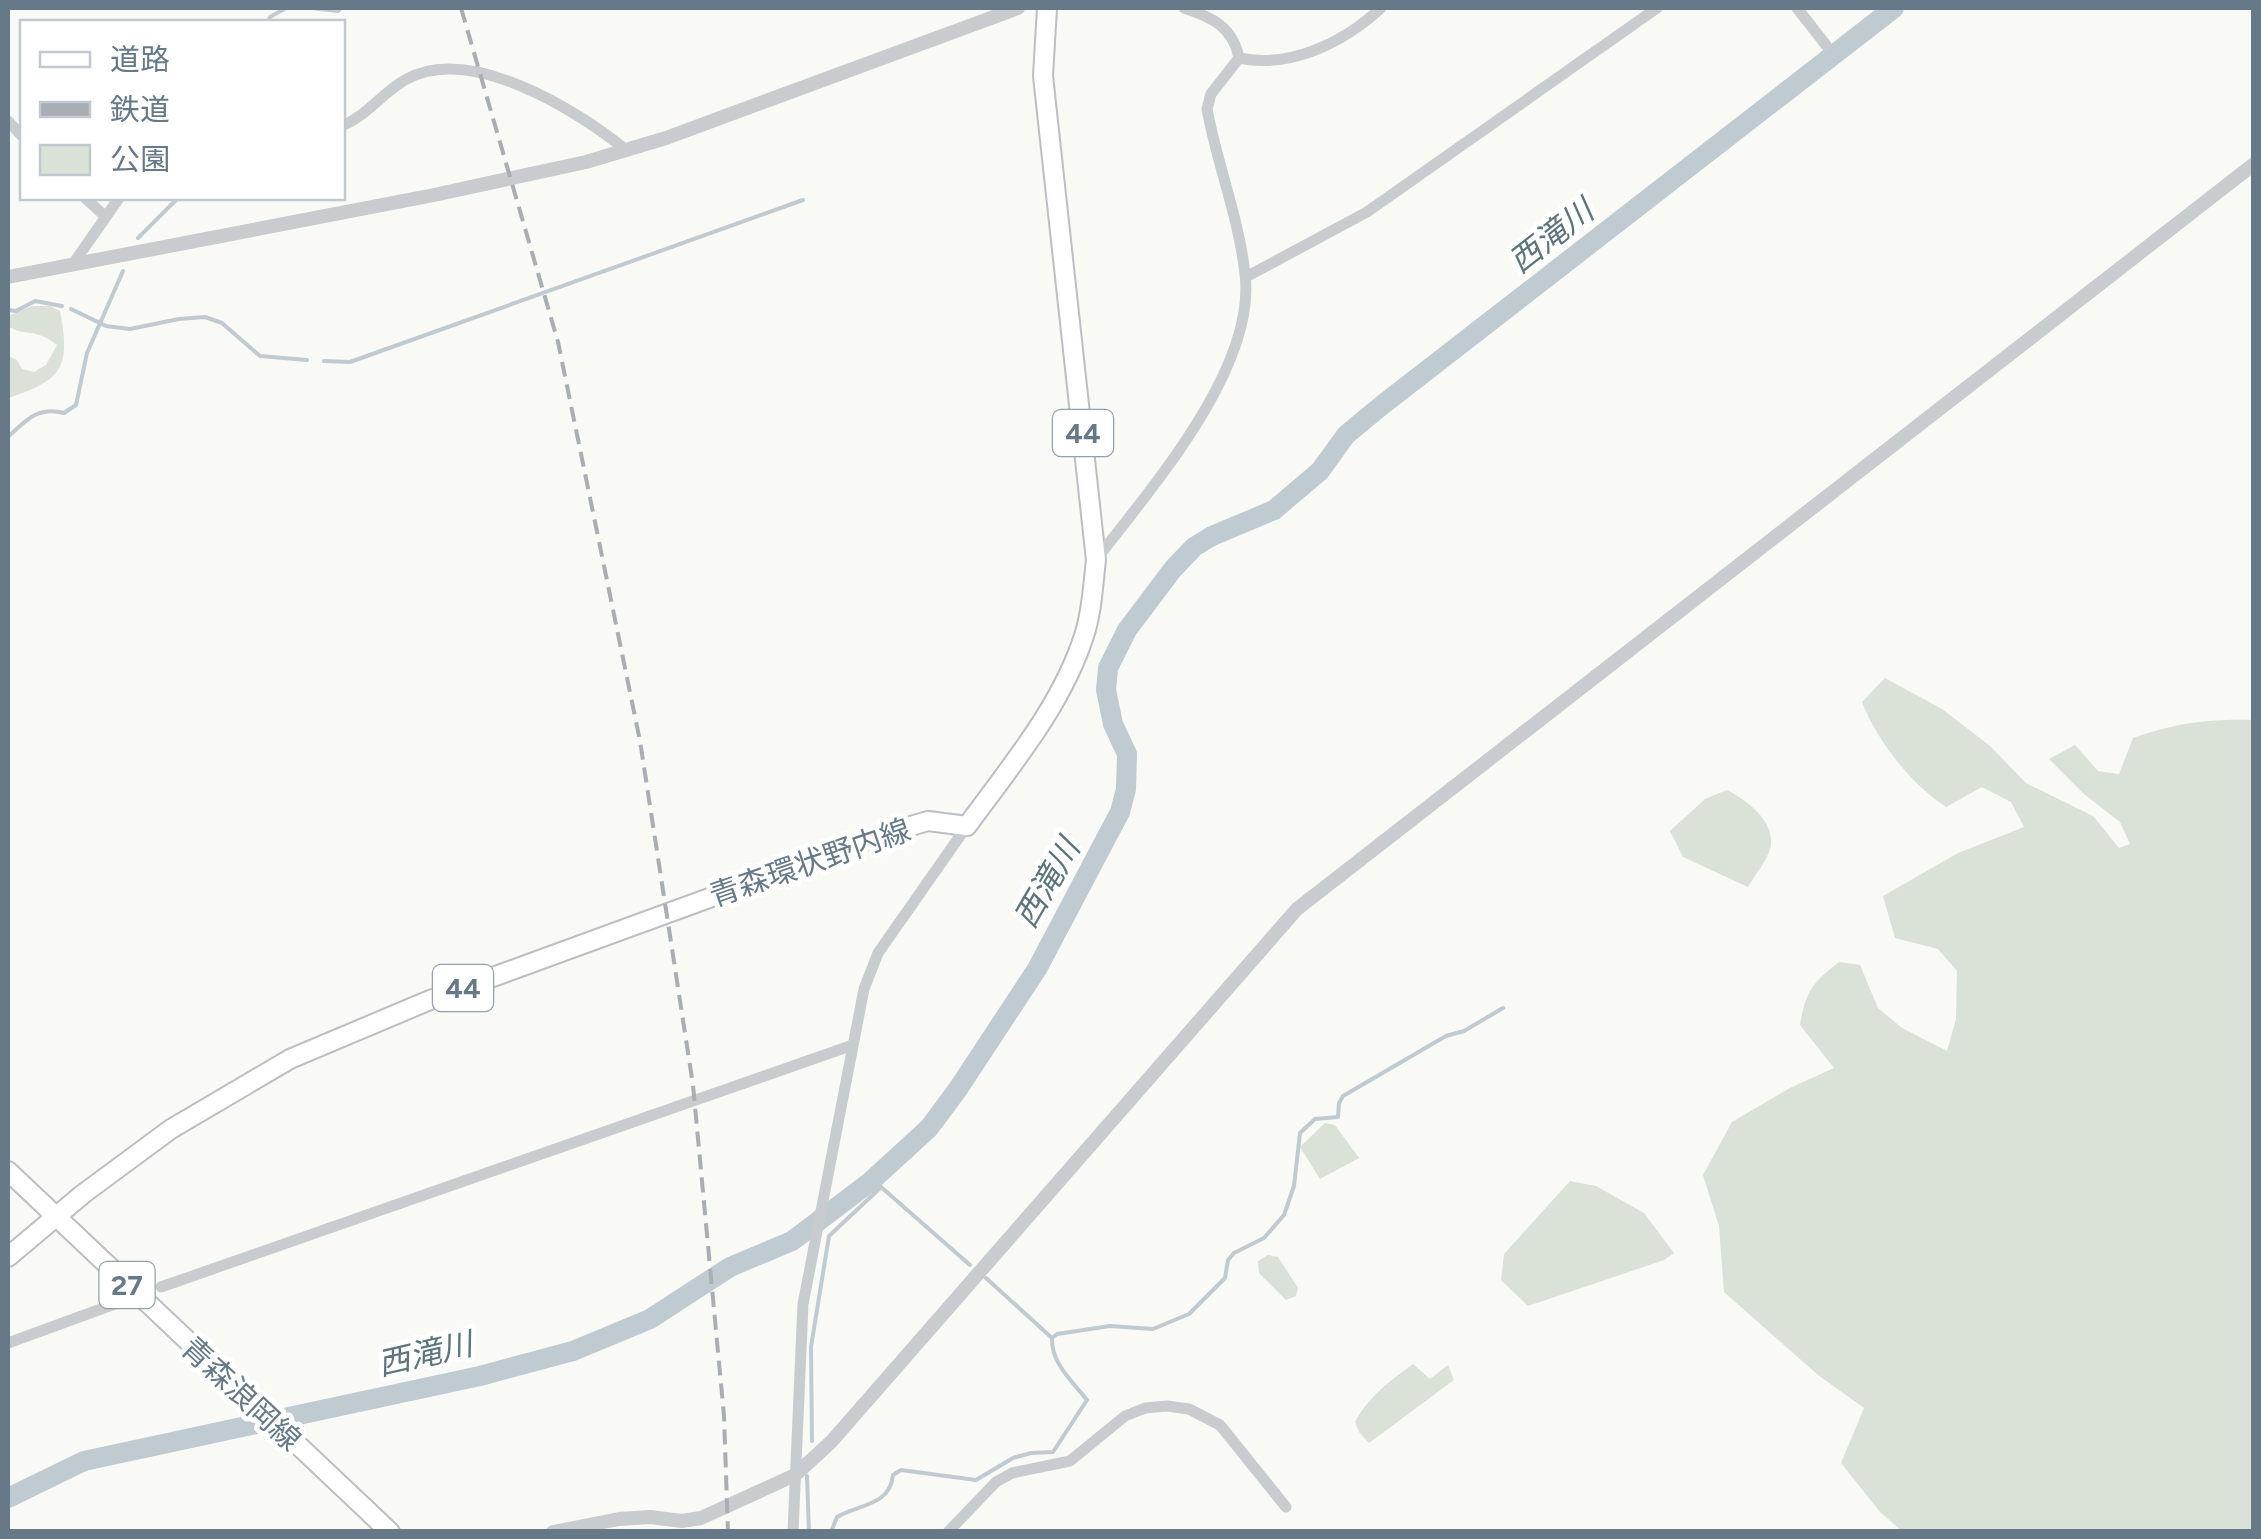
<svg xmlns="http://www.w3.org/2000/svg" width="2261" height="1539" font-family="Figtree,'Noto Sans JP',sans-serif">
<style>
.green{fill:#dae1d6}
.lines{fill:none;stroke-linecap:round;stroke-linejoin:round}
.stream{stroke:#bfcbd0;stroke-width:4}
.river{stroke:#bfcbd0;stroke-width:20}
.primary-casing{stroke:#bbbfc3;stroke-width:22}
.minor{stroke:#c8cccf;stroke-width:11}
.tertiary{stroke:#c8cccf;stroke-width:14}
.primary{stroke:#fff;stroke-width:18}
.rail{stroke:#a8aeb4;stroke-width:4;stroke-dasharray:15 8;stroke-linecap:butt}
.labels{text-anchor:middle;stroke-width:10;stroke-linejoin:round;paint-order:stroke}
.shield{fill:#fff;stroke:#93a1ac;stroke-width:2.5}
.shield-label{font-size:28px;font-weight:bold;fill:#657989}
.street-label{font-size:30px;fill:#657989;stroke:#fff}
.water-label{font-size:32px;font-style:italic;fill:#5c757d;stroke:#fff}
</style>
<rect width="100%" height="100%" fill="#f9f9f6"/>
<path class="green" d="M 32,306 L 50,306 L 60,311 C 71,368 62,380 8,398 L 8,356 L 17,360 L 22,369 L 34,372 L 46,365 L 57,345 C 35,327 23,337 8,326 L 8,316 Z
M 1885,678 L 1942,709 L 1990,746 L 2026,783 L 2093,816 L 2119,848 L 2130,844 L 2120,822 L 2084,794 L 2049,759 L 2075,745 L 2098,771 L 2119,774 L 2133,738 C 2177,723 2207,719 2253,720 L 2253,1531 L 1902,1531 L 1880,1512 L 1841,1463 L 1864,1408 L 1818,1375 L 1724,1292 L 1719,1226 L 1703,1175 L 1732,1122 L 1790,1088 L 1834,1068 L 1800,1025 C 1806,991 1812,983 1839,962 L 1860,965 L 1878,1008 L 1902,1028 L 1947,1051 L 1956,1019 L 1957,971 L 1938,949 L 1895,938 L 1883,896 L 1958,853 L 2024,827 L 2011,802 L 1982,787 L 1946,807 C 1911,784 1877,741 1862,702 Z
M 1727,790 C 1746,800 1773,819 1771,844 C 1770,857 1755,875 1748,887 L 1683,857 L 1670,831 L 1705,799 Z
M 1325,1123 L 1335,1125 L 1359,1158 L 1320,1179 L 1300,1147 Z
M 1570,1181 L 1596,1186 L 1644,1213 L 1674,1253 L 1664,1260 L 1528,1306 L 1501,1280 L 1504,1254 Z
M 1268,1255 L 1278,1257 L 1298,1288 L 1296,1296 L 1286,1300 L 1259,1273 L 1258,1261 Z
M 1413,1364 L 1430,1379 L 1448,1365 L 1454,1380 L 1369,1443 L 1359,1432 L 1355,1422 C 1369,1396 1390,1381 1413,1364 Z"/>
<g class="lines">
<path class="stream" d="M 311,8 L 338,11 L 341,8
M 268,22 L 270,17 L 286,8
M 138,238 L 178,198
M 71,309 L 106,326 L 130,329 L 179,319 L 205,317 L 222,323 L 260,356 L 307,360
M 8,310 L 16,311 L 35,301 L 62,306
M 324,361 L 350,362 L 803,200
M 8,437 C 26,420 38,406 64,413 L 76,405 L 87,353 L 123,271
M 878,1190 L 881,1187 L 970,1265
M 986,1278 L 1052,1338
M 812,1441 L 811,1347 L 829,1236 L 878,1190 L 870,1182
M 807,1476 L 809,1532
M 831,1532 L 837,1517 C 859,1504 890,1506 893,1475 L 901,1470 L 976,1480 L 1013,1458 L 1031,1453 L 1053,1452 L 1087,1400 C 1072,1381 1051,1363 1052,1338 L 1057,1334 L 1110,1326 L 1153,1329 L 1189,1314 L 1225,1278 L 1228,1260 L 1234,1253 L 1264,1238 L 1284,1215 L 1294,1186 L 1300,1133 L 1315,1119 L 1338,1117 L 1339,1103 L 1343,1096 L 1446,1036 L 1464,1031 L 1503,1008"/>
<path class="river" d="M 8,1498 L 84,1461 L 480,1376 L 573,1351 L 650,1319 L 730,1267 L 792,1241 L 870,1182 L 929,1128 L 958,1089 L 1037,969 L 1120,812 L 1126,789 L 1127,754 L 1113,724 L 1106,690 L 1108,668 L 1127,630 L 1173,569 L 1194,547 L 1212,536 L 1274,510 L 1320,471 L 1346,435 L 1381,406 L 1894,8"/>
<g class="primary-casing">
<path id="primary" d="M 8,1171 L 390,1532
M 8,1257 L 83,1194 L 171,1129 L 290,1059 L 430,1000 L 890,832 L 928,821 L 967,826 C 1010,767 1061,707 1084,636 C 1092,612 1093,585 1096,560 L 1043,76 L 1047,8"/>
</g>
<path class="minor" d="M 1184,8 C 1212,17 1233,27 1239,58
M 1797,8 L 1826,45
M 1239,58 C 1291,69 1344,42 1381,8
M 8,121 L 22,136
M 342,126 C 368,115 382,93 405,80 C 469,43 577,110 626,150
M 85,198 L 105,216
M 73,264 L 119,198
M 1246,277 L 1367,212 L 1657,8
M 1096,560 C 1151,488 1257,368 1245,274 C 1239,218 1217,164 1207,109 L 1211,94 L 1239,58
M 161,1287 L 853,1045
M 8,1343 L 123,1301
M 793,1532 L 803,1304 L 864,989 L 878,953 L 967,826
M 948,1532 L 996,1482 L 1012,1473 L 1070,1461 L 1125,1416 L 1145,1408 L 1167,1406 L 1189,1409 L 1220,1425 L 1286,1507"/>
<path class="tertiary" d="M 8,277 L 434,195 L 586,162 L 666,138 L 1018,8
M 553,1532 L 619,1519 L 650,1517 L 682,1521 L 701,1518 L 795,1475 L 831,1442 L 1297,909 L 2254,164"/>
<use href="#primary" class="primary"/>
<path class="rail" d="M 461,8 L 558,342 L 640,741 L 693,1085 L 724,1416 L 728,1532"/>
</g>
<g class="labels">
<g class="shield">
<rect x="1053" y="410" width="60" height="46" rx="8"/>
<rect x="433" y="965" width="60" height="46" rx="8"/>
<rect x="99.5" y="1262" width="55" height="46" rx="8"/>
</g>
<g class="shield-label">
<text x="1083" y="443">44</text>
<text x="463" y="998">44</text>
<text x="127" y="1295">27</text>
</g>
<g class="street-label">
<text transform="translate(810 863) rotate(-19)" y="10">青森環状野内線</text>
<text transform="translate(241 1394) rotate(43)" y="10">青森浪岡線</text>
</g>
<g class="water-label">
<text transform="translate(1551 236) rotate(-38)" y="11">西滝川</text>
<text transform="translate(1047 883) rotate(-60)" y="11">西滝川</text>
<text transform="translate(425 1354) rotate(-13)" y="11">西滝川</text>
</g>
</g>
<rect width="2261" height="1539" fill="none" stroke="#657989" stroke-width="20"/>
<rect x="20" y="20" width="325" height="180" fill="#ffffff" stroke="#c1c9d0" stroke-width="2.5"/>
<rect x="40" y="52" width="50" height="15" fill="#ffffff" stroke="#c1c9d0" stroke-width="2.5"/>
<text x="110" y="70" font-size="30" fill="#657989">道路</text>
<rect x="40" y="102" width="50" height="15" fill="#a8aeb4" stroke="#c1c9d0" stroke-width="2.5"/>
<text x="110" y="120" font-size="30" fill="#657989">鉄道</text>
<rect x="40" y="145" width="50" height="30" fill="#dae1d6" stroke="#c1c9d0" stroke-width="2.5"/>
<text x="110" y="170" font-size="30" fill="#657989">公園</text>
</svg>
